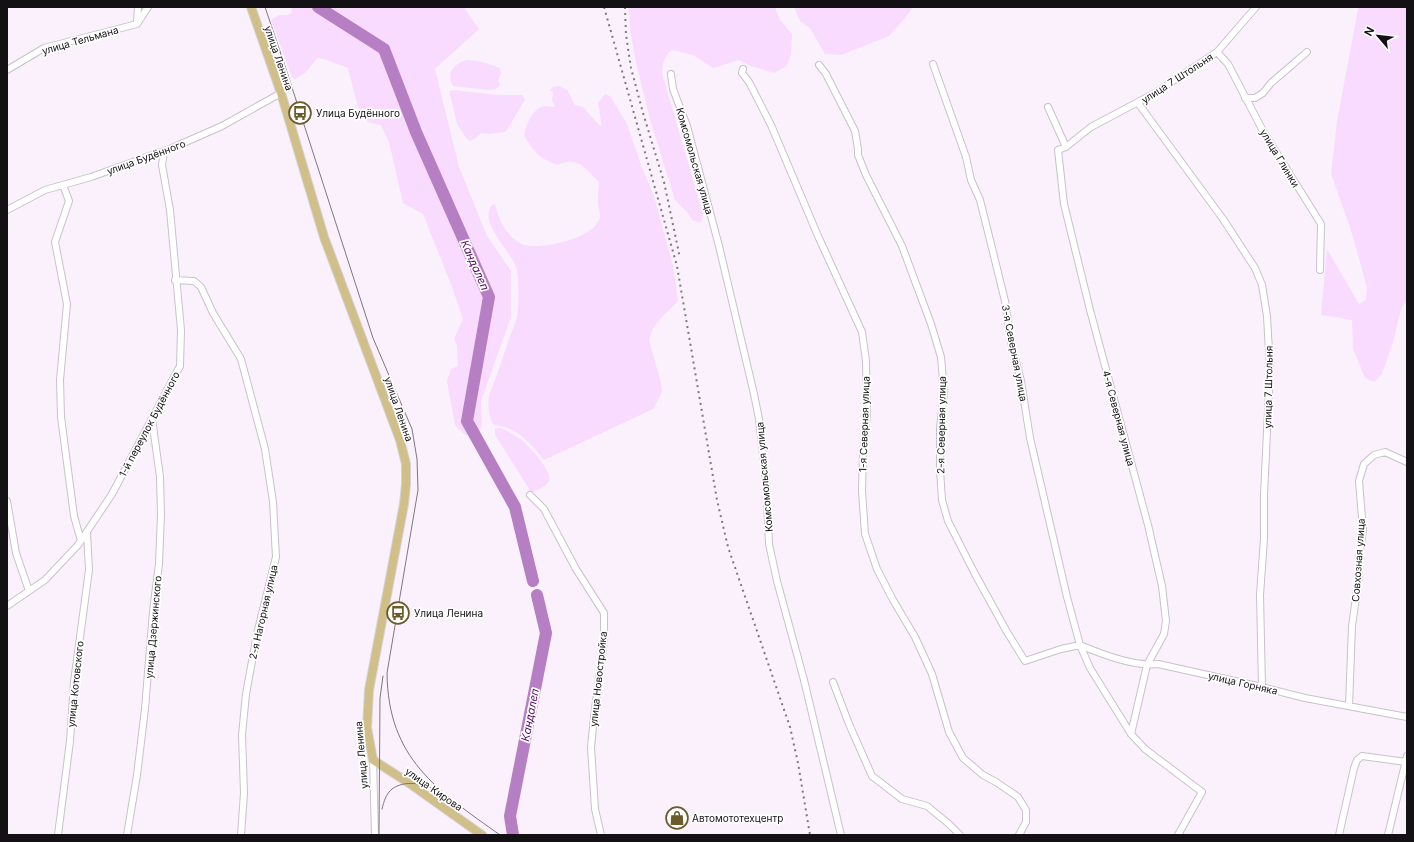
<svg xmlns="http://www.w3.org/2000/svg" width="1414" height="842" font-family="Inter,sans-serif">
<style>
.green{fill:#f8dbff}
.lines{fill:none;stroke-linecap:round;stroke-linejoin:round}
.river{stroke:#b67ec3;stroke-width:12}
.minor-casing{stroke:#c9c1cb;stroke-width:8}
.major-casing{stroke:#d5d4d5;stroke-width:10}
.minor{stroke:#fff;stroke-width:6}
.major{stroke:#d0bf89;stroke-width:8}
.tram{stroke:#7d787e;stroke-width:1}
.rail{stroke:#7d787e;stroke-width:2;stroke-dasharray:2 4;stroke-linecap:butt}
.labels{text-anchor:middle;stroke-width:3.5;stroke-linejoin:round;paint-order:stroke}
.street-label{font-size:10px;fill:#141114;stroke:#fff}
.poi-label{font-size:10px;fill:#141114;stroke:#fff;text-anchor:start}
.water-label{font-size:11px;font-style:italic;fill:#520861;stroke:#fff}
</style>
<rect width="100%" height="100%" fill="#faf1fc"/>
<path class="green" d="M 291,7 L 466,7 L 465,9 L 479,29 L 435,69 L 459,167 L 487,236 L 511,271 L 511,317 L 481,401 L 482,426 L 479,432 L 465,435 L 455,425 L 447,381 L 451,369 L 458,366 L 457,345 L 454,339 L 463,319 L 451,284 L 423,214 L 403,203 L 389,142 L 381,125 L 368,122 L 358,107 L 348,68 L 327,60 L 317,58 L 305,73 L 295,79 L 292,77 L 271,20 L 279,15 L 287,15 L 292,13 Z
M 629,7 L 775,7 L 780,20 L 792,34 L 791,54 L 787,66 L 774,73 L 748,65 L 739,60 L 713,68 L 693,55 L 672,50 C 663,58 663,62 662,73 L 703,214 L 701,223 L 692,220 L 687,212 L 675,200 L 650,119 L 636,63 L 630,28 Z
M 794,7 L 913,7 L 905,18 L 889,36 L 841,55 L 825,54 L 810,28 L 800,21 Z
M 1360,7 L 1407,7 L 1407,300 L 1401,309 L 1393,342 L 1382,374 L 1374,382 L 1365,378 L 1353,349 L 1352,320 L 1321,315 L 1327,249 L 1359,304 L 1366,300 L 1367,287 L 1350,227 L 1331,174 L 1337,121 L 1358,9 Z
M 468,60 L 483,62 L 500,68 L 501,73 L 498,81 L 500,85 L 496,89 L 489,90 L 453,86 C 445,73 455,62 468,60 Z
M 559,86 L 567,90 L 575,105 L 583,107 L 599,125 L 602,126 L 598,103 L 605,94 L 610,96 L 627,124 L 641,165 L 654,196 L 673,266 L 678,301 L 662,317 L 653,328 L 649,340 L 661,383 L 662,392 L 653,409 L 544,460 C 531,444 516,426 494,425 C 488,416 488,406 489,396 C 496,377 503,358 509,339 C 512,331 516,323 517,316 C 519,303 519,282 517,270 C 514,254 477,222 492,205 L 495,204 C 498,219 507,237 522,244 C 539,251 589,239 598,222 C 602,215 599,211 598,204 C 597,197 599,189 599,182 C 585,169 578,155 558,165 C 538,158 534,152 524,135 C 526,125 533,107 545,106 C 549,106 552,107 555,107 L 552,100 L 553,92 L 550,90 L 553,87 Z
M 454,90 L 497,95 L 522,95 L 525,99 L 510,125 L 505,132 L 490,134 L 481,133 L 476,138 L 470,141 L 467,139 L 457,124 L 450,94 L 450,91 Z
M 500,428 C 508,431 515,435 522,440 C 529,447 553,471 549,481 C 547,486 538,489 534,492 L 531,492 L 495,435 L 495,429 Z"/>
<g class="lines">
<path class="river" d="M 318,7 L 384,49 L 416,132 L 489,297 L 467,421 L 515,507 L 533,581
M 513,835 L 510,816 L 546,633 L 537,595"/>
<g class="minor-casing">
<path id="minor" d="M 137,22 L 138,7
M 1217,52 L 1228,64 L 1263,131 L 1321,224 L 1320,270
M 933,64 L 966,157 L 971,180 L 980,200 L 991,244 L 1005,301 L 1011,342 L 1021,381 L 1030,438 L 1067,597 L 1080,645 L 1090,668 L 1131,734 L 1145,749 L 1202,792 L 1178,835
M 819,65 L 826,74 L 855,131 L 858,149 L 858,155 L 866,175 L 902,246 L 931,324 L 941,357 L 944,393 L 940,428 L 940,470 L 942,500 L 948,521 L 975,574 L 1007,632 L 1025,661 L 1061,649 L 1080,645
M 743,69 L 742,73 L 749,82 L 771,125 L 818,236 L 862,332 L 866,361 L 867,413 L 863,453 L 862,491 L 865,534 L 877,569 L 893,600 L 915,637 L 932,674 L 949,732 L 963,758 L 983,775 L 996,782 L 1018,797 L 1026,810 L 1026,822 L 1019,835
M 7,70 L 44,48 L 137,24 L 148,7
M 671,74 L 673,89 L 687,126 L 719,246 L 754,394 L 759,419 L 766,481 L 769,544 L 777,581 L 804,680 L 841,835
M 1245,98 L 1255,98 L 1263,93 L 1271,83 L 1307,52
M 1138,103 L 1223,219 L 1255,268 L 1262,285 L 1267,316 L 1270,369 L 1264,495 L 1264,539 L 1260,595 L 1262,687
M 1048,107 L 1066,147 L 1058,150 L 1064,204 L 1090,310 L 1148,525 L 1162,586 L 1166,621 L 1164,634 L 1147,665 L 1131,734
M 1066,147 L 1091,127 L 1155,93 L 1217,52 L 1256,7
M 63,185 L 69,201 L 55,242 L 67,304 L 60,380 L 61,417 L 74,516 L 81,541
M 7,210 L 45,190 L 91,177 L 172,148 L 222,126 L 281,93
M 175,280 L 194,281 L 201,287 L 213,313 L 241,359 L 265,449 L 273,502 L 276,557 L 257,634 L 246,694 L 242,735 L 244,793 L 241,835
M 530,495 L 544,509 L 576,569 L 604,613 L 604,641 L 594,717 L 591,747 L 595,809 L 601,835
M 7,501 L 16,553 L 29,591
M 7,606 L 45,580 L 78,545 L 112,494 L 180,366 L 181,330 L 170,210 L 162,165 L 164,151
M 1080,645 C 1101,654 1136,667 1158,664 L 1262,687 L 1305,698 L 1407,717
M 833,682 L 849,724 L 872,776 L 902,799 L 927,806 L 949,824 L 960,835
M 1349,706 L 1352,626 L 1359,576 L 1359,558 L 1363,530 L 1359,481 L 1364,464 L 1374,455 L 1385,452 L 1407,462
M 373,760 L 375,835
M 58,835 L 70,741 L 74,682 L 89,570 L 87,532
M 127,835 L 137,775 L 145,709 L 153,611 L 159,564 L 161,515 L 160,477 L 152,419
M 1339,835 L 1354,768 L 1357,760 L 1362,756 L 1406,762
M 1388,835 L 1407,756"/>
</g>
<g class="major-casing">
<path id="major" d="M 251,7 L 281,93 L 324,237 L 400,440 L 406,464 L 406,484 L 404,504 L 369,690 L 367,728 L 373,760 L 409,783 L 482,835"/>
</g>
<use href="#minor" class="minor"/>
<use href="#major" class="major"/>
<path class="tram" d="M 265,7 L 286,69 L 373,338 L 412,429 L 417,459 L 418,490 L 387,673 C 388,759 437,790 500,835
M 382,809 C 384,801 386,794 392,789 C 404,780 424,783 435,790
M 379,835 L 380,698 L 383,676"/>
<path class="rail" d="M 604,7 L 677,266 L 717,500 L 728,547 L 790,727 L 798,763 L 810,835
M 625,7 L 626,35 L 631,68 L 643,113 L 664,182 L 680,258"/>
</g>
<defs>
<g id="bus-ring" transform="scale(1.15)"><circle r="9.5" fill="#fff" stroke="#6a5b28" stroke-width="1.5"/><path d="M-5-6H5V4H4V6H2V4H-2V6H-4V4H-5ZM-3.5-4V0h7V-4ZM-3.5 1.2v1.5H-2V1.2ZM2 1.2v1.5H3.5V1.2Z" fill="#6a5b28"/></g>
<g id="shop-ring" transform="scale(1.15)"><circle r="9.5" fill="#fff" stroke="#6a5b28" stroke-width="1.5"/><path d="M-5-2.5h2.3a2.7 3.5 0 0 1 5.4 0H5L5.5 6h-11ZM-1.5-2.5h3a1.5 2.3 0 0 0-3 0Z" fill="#6a5b28"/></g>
</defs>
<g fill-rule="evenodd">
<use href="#bus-ring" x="300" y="113"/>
<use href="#bus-ring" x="398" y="613"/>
<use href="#shop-ring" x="677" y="818"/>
</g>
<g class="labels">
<g class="street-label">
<text transform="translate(80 40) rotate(-16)" y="4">улица Тельмана</text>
<text transform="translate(279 58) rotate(71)" y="4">улица Ленина</text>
<text transform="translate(1177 78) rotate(-33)" y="4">улица 7 Штольня</text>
<text transform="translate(146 157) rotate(-20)" y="4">улица Будённого</text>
<text transform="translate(1280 158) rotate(59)" y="4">улица Глинки</text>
<text transform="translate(695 161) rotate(74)" y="4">Комсомольская улица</text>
<text transform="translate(1015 353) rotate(79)" y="4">3-я Северная улица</text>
<text transform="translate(1268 387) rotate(-89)" y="4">улица 7 Штольня</text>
<text transform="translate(399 409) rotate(71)" y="4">улица Ленина</text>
<text transform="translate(1119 418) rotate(75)" y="4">4-я Северная улица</text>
<text transform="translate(149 424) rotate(-62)" y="4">1-й переулок Будённого</text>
<text transform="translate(864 424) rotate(-88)" y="4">1-я Северная улица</text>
<text transform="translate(941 425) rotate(-89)" y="4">2-я Северная улица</text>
<text transform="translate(764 477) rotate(-95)" y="4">Комсомольская улица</text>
<text transform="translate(1358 560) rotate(-86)" y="4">Совхозная улица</text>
<text transform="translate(263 612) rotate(-77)" y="4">2-я Нагорная улица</text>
<text transform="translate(153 627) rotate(-85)" y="4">улица Дзержинского</text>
<text transform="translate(598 679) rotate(-84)" y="4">улица Новостройка</text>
<text transform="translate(1243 683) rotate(13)" y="4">улица Горняка</text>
<text transform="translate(75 684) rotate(-84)" y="4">улица Котовского</text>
<text transform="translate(361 755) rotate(-95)" y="4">улица Ленина</text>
<text transform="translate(434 789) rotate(35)" y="4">улица Кирова</text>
</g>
<g class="poi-label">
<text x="316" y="117">Улица Будённого</text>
<text x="414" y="617">Улица Ленина</text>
<text x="692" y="822">Автомототехцентр</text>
</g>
<g class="water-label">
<text transform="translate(475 265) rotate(66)" y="4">Кандалеп</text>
<text transform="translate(530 715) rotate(-79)" y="4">Кандалеп</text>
</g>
</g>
<rect width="1414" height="842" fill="none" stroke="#141114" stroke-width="16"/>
<g transform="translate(1378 36) rotate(298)" stroke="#ffffff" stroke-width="3" paint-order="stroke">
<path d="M0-3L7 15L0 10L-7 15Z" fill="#141114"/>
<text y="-6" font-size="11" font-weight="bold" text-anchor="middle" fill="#141114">N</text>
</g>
</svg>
